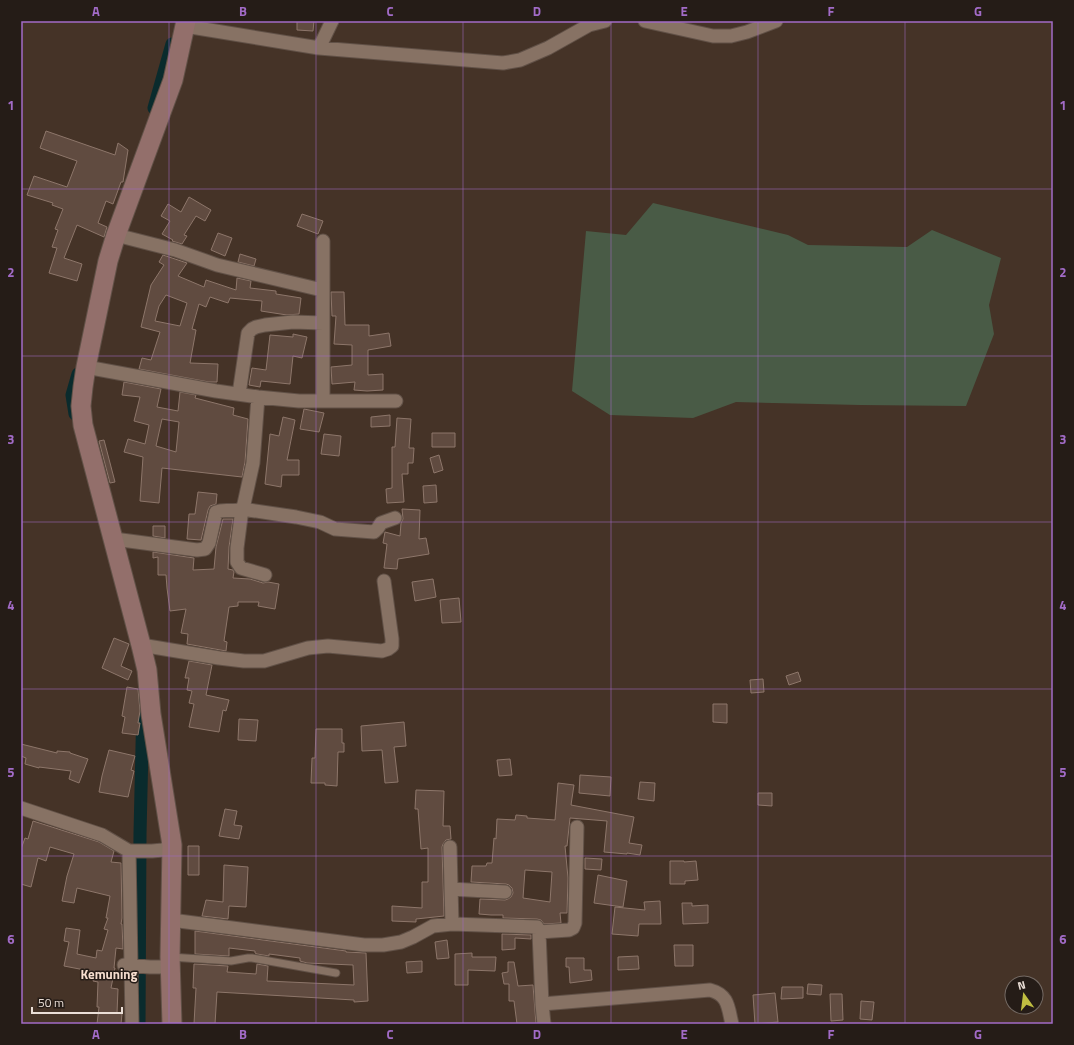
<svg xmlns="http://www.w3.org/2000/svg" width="1074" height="1045" font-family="'Titillium Web',sans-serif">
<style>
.green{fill:#495b46}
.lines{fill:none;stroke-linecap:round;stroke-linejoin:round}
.canal{stroke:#0a2b2d;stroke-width:13}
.building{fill:#604b40;stroke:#8d766a;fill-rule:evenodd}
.lane-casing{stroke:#615147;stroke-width:9}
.street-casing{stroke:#615147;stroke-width:15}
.secondary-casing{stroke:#615147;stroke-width:21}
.lane{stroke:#877264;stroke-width:7}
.street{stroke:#877264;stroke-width:13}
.secondary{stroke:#936f6b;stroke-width:19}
.grid{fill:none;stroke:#a26bc7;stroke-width:1;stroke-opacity:0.55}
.labels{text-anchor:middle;stroke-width:3;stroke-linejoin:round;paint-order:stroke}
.quarter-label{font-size:13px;font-weight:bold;fill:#f6decf;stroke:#251c17}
.neatline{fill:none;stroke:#a26bc7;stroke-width:1.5}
.grid-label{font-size:13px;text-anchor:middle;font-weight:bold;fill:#a26bc7}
</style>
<rect width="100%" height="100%" fill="#453327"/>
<path class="green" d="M 653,203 L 788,235 L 808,245 L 907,247 L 932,230 L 1001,258 L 989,305 L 994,334 L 966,406 L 860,405 L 736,402 L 693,418 L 610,415 L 572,391 L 586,231 L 626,235 Z"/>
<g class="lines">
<path class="canal" d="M 154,108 L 172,44
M 75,414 L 72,395 L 78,374
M 139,1024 L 140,834 L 143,704"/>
</g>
<path class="building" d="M 297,21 L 314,21 L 313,31 L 297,30 Z
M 46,131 L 115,155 L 118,143 L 128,150 L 123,182 L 121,182 L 113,204 L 106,201 L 98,223 L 107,227 L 104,237 L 77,225 L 64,258 L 82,264 L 77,281 L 49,273 L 57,248 L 52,247 L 58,230 L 55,229 L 63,209 L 52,205 L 53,203 L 27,195 L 34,176 L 67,187 L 77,161 L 40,148 Z
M 189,197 L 211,210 L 205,221 L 196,216 L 184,235 L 187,236 L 182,244 L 172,241 L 173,240 L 162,234 L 170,221 L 161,216 L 168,204 L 181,212 Z
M 302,214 L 323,221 L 318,234 L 297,226 Z
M 218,233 L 232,238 L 225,256 L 211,250 Z
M 240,254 L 256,259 L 254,266 L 238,262 Z
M 163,255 L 187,263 L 178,276 L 204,287 L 206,280 L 236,290 L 237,278 L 251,281 L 250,288 L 276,291 L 276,294 L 301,298 L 299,314 L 287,315 L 261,311 L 262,301 L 230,298 L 228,303 L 210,297 L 206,307 L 199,304 L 192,329 L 196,330 L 190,363 L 218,364 L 217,382 L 209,382 L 139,369 L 142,358 L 151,360 L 160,332 L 141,327 L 151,285 L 164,265 L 159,262 ZM 166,295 L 187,303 L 180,326 L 155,321 L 159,306 Z
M 331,292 L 344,292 L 345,325 L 369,325 L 369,336 L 389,333 L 391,346 L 368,350 L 368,375 L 383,374 L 383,390 L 367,391 L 354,390 L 355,382 L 332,384 L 331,367 L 352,365 L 352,345 L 334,344 L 336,316 L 332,316 Z
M 293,334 L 307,337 L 302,358 L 293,356 L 290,384 L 261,381 L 260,387 L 249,385 L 252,368 L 266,370 L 270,335 L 293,337 Z
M 124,382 L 161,389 L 157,407 L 178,411 L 180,392 L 196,395 L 195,398 L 234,408 L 233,415 L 248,419 L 245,462 L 242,477 L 162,468 L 159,503 L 140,501 L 143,457 L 124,452 L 128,439 L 145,444 L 149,425 L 134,421 L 140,397 L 122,395 ZM 162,419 L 179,422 L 176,452 L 156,446 Z
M 304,409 L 324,413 L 319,432 L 300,429 Z
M 390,415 L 390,426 L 371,427 L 371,417 Z
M 283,417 L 295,420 L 287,460 L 299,460 L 299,475 L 282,475 L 281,487 L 265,484 L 270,434 L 279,436 Z
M 397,418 L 411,419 L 409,448 L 414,448 L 413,463 L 408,463 L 408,474 L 402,474 L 404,502 L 387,503 L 386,489 L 392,488 L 392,447 L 395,447 Z
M 432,433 L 455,433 L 455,447 L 432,447 Z
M 324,434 L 341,436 L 339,456 L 321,454 Z
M 104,440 L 115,482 L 110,483 L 99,441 Z
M 439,455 L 443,470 L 434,473 L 430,458 Z
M 436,485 L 437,502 L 424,503 L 423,486 Z
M 198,492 L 217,494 L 216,504 L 210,506 L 208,510 L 201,540 L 187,539 L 189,514 L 195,514 Z
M 402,509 L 420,510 L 419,539 L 426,538 L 429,554 L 398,559 L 397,569 L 384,568 L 387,544 L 383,543 L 385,532 L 400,536 L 401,523 L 403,519 Z
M 223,519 L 233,519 L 229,547 L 228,569 L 233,570 L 234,572 L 233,578 L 250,579 L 263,583 L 268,582 L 279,584 L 275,609 L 258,606 L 259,602 L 238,602 L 238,606 L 229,607 L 224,641 L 227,642 L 226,651 L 187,644 L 188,634 L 181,633 L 186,609 L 170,611 L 167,588 L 166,575 L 158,575 L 158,557 L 153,558 L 153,552 L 194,558 L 193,570 L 214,569 L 216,547 Z
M 153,526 L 165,526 L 165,538 L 153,536 Z
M 433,579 L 436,597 L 415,601 L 412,582 Z
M 459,598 L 461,622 L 442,623 L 440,600 Z
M 114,638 L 129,644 L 121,666 L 132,671 L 128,680 L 102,668 Z
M 189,661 L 212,665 L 206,695 L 229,700 L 226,711 L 223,710 L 219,732 L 189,727 L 194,704 L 189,703 L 192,691 L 187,690 L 189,678 L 185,678 Z
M 798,672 L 801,681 L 789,685 L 786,676 Z
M 763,679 L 764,692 L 751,693 L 750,680 Z
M 127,687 L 138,689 L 140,711 L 138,723 L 140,723 L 138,735 L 122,733 L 125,717 L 122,716 Z
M 713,704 L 727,704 L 727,723 L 713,722 Z
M 239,719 L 258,720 L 256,741 L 238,740 Z
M 404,722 L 406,746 L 394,747 L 398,782 L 385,783 L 382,750 L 362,751 L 361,726 Z
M 316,729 L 342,729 L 342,743 L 344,743 L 344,752 L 338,752 L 337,786 L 325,785 L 325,783 L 311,783 L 312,758 L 315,758 Z
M 21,744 L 57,753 L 57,751 L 70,752 L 70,753 L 88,759 L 79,783 L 69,779 L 71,771 L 39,767 L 39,768 L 25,764 L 26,758 L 21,756 Z
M 109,750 L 135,756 L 131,770 L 134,771 L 128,797 L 99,792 L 102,776 Z
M 510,759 L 512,775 L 499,776 L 497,760 Z
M 580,775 L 611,777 L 610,796 L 579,793 Z
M 640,782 L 655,783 L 654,801 L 638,799 Z
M 558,783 L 574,785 L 571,805 L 634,817 L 629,843 L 642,845 L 640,855 L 627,853 L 627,854 L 604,852 L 607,821 L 570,818 L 567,846 L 565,846 L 568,878 L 567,913 L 560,913 L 561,923 L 544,924 L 541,920 L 537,919 L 503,918 L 503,915 L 491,915 L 479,914 L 480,899 L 505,900 L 508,899 L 511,897 L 513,893 L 512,888 L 509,885 L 506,884 L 471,882 L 472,866 L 486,866 L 487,863 L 492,863 L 494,838 L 496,839 L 497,819 L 515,820 L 516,815 L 527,816 L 527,818 L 555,820 ZM 525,870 L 552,872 L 550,902 L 523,898 Z
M 416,790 L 444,791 L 443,826 L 450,826 L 451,839 L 446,840 L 443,844 L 442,847 L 444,916 L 416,919 L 416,922 L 392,921 L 392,906 L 422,908 L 422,882 L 428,882 L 428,848 L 421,849 L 418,809 L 415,809 Z
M 758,793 L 772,793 L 772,806 L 758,805 Z
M 225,809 L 237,811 L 234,825 L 242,826 L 239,839 L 219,836 Z
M 33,821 L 99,842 L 114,851 L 111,862 L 121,863 L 122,918 L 121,924 L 122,924 L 123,949 L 116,948 L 114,968 L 115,968 L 111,988 L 118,989 L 117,1013 L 122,1014 L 121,1024 L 97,1024 L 99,1007 L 97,1007 L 98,982 L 93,981 L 95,972 L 64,966 L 69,942 L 64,941 L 66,928 L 80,930 L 77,954 L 96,958 L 97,950 L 102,951 L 108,930 L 104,929 L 108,918 L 106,918 L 110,896 L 77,888 L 74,903 L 62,901 L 67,876 L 74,854 L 50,847 L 46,861 L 38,858 L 31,887 L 21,884 L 21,849 L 25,838 L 28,839 Z
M 188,846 L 199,846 L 199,875 L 188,875 Z
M 585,858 L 602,859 L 601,870 L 585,869 Z
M 670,861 L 684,861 L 684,862 L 696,861 L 698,880 L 685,881 L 685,884 L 670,884 Z
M 224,865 L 248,867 L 246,907 L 229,906 L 228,919 L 202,916 L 206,900 L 223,902 Z
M 598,875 L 627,881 L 623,907 L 594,903 Z
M 660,901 L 661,924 L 639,924 L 638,936 L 612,934 L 615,907 L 645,910 L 644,902 Z
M 682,903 L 692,903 L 692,906 L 708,905 L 708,923 L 683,924 Z
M 195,931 L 346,951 L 346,952 L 366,953 L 368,1001 L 354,1002 L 354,1000 L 217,992 L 215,1024 L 194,1024 L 196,988 L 193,988 L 194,964 L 228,966 L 227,972 L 256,974 L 257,964 L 268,966 L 267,981 L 354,985 L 353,965 L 307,963 L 300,961 L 300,958 L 269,954 L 269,956 L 257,954 L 255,953 L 255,951 L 229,948 L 229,956 L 195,954 Z
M 502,934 L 531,935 L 531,939 L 515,938 L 515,949 L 502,950 Z
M 447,940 L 449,958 L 437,959 L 435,942 Z
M 674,945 L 693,945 L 693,966 L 675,966 Z
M 472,953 L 472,957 L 496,957 L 495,971 L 468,970 L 468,985 L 455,985 L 455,954 Z
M 638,956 L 639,969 L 618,970 L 618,957 Z
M 566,958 L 584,958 L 584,970 L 591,970 L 592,980 L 570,983 L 569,967 L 566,967 Z
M 422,961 L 422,972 L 407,973 L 406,962 Z
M 508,962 L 514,962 L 518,986 L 533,985 L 536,1024 L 517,1024 L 514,1001 L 509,1001 L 509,984 L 504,984 L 502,973 L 508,972 Z
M 808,984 L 822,985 L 821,995 L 807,994 Z
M 782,987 L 803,987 L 803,998 L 781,999 Z
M 775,993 L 778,1022 L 755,1024 L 753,995 Z
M 830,994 L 842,994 L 843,1020 L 831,1021 Z
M 861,1001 L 874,1002 L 872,1020 L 860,1019 Z"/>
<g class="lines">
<g class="lane-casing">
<path id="lane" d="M 170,957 L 231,961 L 248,958 L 252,958 L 336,973"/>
</g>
<g class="street-casing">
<path id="street" d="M 645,21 L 713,36 L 731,36 L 747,32 L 776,21
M 185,26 L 319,48 L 503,63 L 520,60 L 548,48 L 589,25 L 605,21
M 319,48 L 332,21
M 116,235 L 175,250 L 217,265 L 322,290
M 323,241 L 323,401
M 86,367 L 216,391 L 258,397 L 299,401 L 396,401
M 239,394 L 248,333 L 252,329 L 256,327 L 265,325 L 293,322 L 323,323
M 114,539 L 197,550 L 205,549 L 209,543 L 216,512 C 226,508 233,513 242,509 L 244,504 L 253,463 L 258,397
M 265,575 L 241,568 L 237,562 L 237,548 L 242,509 L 296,517 L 320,522 L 335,529 L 374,532 L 378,528 L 381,523 L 395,518
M 141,645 L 219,658 L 244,661 L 264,661 L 308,648 L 328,646 L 382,651 L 388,649 L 392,646 L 392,639 L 384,581
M 21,808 L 102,835 L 129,851 L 152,851 L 163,850 L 172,845
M 450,847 L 452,924
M 129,851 L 132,1024
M 451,889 L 505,892
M 171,920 L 364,945 L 383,945 L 401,942 L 413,937 L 433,926 L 452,924 L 537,927 L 539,932 L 542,1004 L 544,1024
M 539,932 L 569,930 L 573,928 L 575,923 L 577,827
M 124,965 L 150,967 L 170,967
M 542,1004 L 710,990 C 729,995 728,1008 732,1024"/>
</g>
<g class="secondary-casing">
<path id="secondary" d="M 172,1024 L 170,957 L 172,845 L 151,714 L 147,670 L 141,645 L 88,444 L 83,425 L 81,406 L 83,387 L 86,367 L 108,261 L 116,235 L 173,80 L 186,21"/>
</g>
<use href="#lane" class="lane"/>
<use href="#street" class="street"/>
<use href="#secondary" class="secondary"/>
</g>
<path class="grid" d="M 169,21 L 169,1024M 316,21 L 316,1024M 463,21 L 463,1024M 611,21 L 611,1024M 758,21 L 758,1024M 905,21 L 905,1024M 21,189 L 1053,189M 21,356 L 1053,356M 21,522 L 1053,522M 21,689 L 1053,689M 21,856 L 1053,856"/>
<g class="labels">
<g class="quarter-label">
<text x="109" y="979">Kemuning</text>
</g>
</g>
<rect width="1074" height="1045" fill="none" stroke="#251c17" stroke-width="44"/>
<g transform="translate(1024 995) rotate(346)"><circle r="19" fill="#251c17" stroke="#746a64"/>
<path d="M0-3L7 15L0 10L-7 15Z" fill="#c0be41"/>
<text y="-6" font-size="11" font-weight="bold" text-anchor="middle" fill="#ebdfd7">N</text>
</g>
<path d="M32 1007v6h90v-6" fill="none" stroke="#ebdfd7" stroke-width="2"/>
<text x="38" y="1007" font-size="12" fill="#ebdfd7" stroke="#251c17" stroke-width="3" paint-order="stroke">50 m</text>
<rect x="22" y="22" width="1030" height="1001" class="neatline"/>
<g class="grid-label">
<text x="96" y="16">A</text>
<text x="243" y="16">B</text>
<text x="390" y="16">C</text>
<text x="537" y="16">D</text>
<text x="684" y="16">E</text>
<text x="831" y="16">F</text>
<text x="978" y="16">G</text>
<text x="11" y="110">1</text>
<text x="1063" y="110">1</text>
<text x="11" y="277">2</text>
<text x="1063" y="277">2</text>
<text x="11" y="444">3</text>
<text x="1063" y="444">3</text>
<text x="11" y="610">4</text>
<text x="1063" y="610">4</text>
<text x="11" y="777">5</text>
<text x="1063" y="777">5</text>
<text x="11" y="944">6</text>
<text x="1063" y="944">6</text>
<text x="96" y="1039">A</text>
<text x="243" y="1039">B</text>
<text x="390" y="1039">C</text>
<text x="537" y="1039">D</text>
<text x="684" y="1039">E</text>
<text x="831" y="1039">F</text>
<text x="978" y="1039">G</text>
</g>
</svg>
